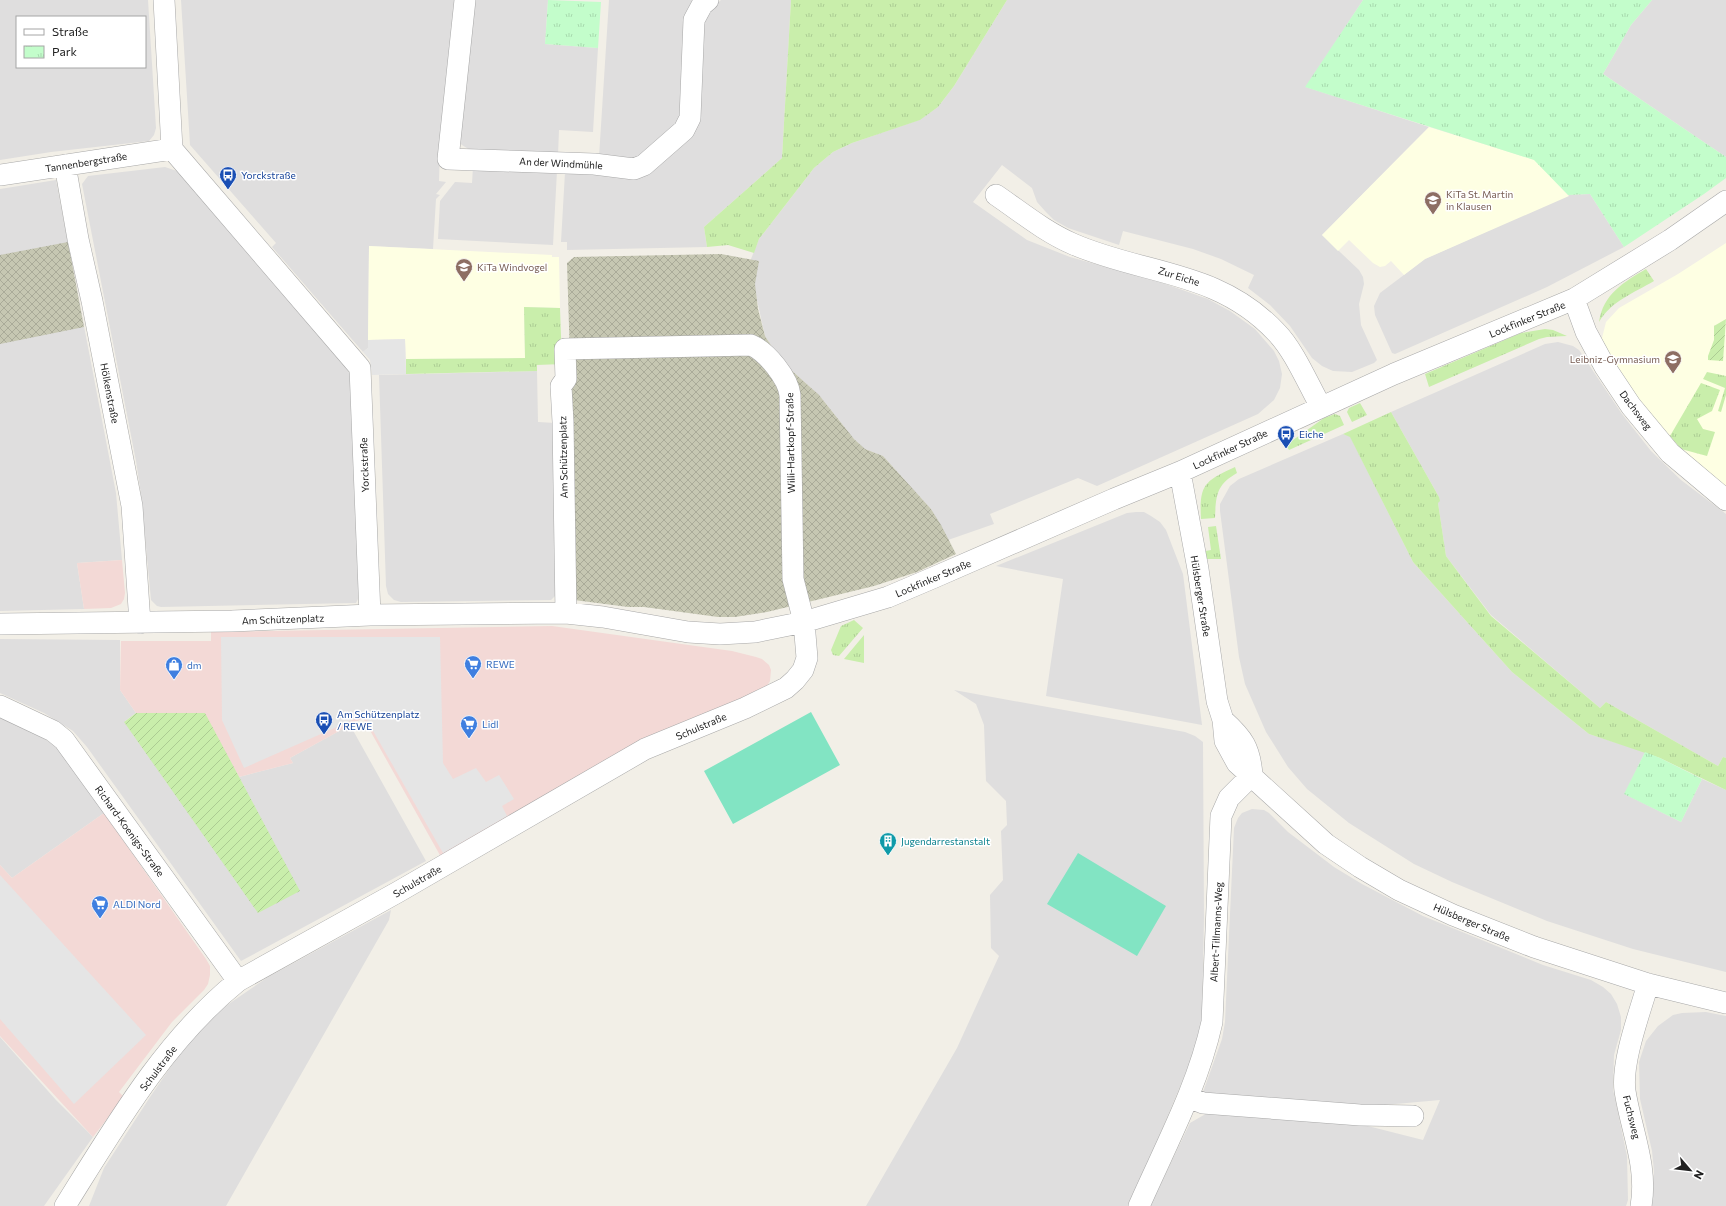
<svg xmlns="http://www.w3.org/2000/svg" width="1726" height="1206" font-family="Commissioner,sans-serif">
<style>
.residential{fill:#dfdede;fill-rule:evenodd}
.commercial{fill:#f3d9d6}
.education{fill:#feffe3}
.construction{fill:url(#construction-cross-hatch)}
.grass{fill:url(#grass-tufts)}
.park{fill:url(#park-tufts)}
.garden{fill:url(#garden-furrows)}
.pitch{fill:#82e4c3}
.parking{fill:#e5e5e5}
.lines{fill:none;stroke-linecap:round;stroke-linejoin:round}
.minor-casing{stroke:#a8a8a8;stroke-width:22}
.minor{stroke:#fff;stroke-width:21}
.labels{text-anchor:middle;stroke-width:3;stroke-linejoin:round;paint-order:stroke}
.street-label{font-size:10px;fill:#212121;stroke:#fff}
.transit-label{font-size:10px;fill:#164399;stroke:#fff;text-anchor:start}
.education-label{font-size:10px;fill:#785e54;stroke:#fff;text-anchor:start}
.shop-label{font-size:10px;fill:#366cbe;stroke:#fff;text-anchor:start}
.culture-label{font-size:10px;fill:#0d838f;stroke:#fff;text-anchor:start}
</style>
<defs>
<pattern id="construction-cross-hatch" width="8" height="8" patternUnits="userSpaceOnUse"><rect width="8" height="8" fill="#c6c7b2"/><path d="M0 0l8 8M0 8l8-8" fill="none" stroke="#aaab99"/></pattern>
<pattern id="grass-tufts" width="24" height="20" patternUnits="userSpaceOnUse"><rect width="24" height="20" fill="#c9eeab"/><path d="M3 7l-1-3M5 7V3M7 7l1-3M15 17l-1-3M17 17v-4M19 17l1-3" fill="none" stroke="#accc93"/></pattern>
<pattern id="park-tufts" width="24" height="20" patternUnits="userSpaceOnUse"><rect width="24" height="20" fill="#c3fdcb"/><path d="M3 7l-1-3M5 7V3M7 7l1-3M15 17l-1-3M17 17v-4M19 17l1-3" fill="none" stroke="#a7d9ae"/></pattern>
<pattern id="garden-furrows" width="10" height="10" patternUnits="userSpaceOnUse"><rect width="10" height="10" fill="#c9eeab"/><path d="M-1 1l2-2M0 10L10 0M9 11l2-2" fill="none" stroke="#accc93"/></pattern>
</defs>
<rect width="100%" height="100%" fill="#f2efe7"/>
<path class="residential" d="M 0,0 L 148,0 L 156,128 L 154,135 L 149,141 L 51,152 L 0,160 ZM 17,17 L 145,17 L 145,67 L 17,67 Z
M 181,0 L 455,0 L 440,148 L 439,181 L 446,182 L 436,194 L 440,195 L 436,199 L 433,249 L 369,246 L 368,348 L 363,352 L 272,247 L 276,243 L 190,145 Z
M 472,0 L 548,0 L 545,44 L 598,48 L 593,132 L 559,130 L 558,155 L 470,150 L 462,145 L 459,142 Z
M 609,0 L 695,0 L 680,121 L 638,159 L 599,157 Z
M 721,0 L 791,0 L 782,158 L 704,227 L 707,247 L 567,250 L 567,242 L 561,242 L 565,172 L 632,176 L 690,136 L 703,19 L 707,12 Z
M 1007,0 L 1363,0 L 1306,87 L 1429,127 L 1322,235 L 1359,270 L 1363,277 L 1364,284 L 1359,304 L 1361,325 L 1377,360 L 1374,363 L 1352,372 L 1333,371 L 1322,366 L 1312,358 L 1290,326 L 1270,305 L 1248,288 L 1254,275 L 1221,259 L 1193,249 L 1123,231 L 1119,245 L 1068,228 L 1054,220 L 1045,211 L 1037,202 L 1032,188 L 1002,165 L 973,202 L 1027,240 L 1070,257 L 1160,282 L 1208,299 L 1230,311 L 1255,329 L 1274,351 L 1279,361 L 1282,374 L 1280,388 L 1274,400 L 1258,414 L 1097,486 L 1078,478 L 990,514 L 994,524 L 948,540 L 931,509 L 883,456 L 865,449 L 854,439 L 819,395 L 781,361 L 765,336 L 749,264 L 759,239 L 814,168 L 833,152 L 852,143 L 919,120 L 938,107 L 954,86 Z
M 1652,0 L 1726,0 L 1726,157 L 1603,74 L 1631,25 Z
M 165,167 L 177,171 L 338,356 L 350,374 L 359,590 L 358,599 L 356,603 L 161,607 L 157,606 L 151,600 L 141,495 L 136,461 L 82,184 L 88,176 Z
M 473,167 L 557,171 L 553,245 L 438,239 L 440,201 L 455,182 L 472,183 Z
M 56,180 L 116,493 L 122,560 L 77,563 L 84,609 L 0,611 L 0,189 Z
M 1590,194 L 1624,247 L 1547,287 L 1395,354 L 1392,353 L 1375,315 L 1374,306 L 1380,293 L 1425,259 L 1568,195 Z
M 1558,342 L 1573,346 L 1579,350 L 1622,414 L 1651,451 L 1681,480 L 1726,514 L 1726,758 L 1723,757 L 1718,766 L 1606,702 L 1600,708 L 1491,615 L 1446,556 L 1438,503 L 1439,497 L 1391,412 L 1545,344 Z
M 537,371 L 538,422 L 555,423 L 558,593 L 551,600 L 401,602 L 394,600 L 388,594 L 386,586 L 379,375 Z
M 1343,434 L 1350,436 L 1413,562 L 1512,672 L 1589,734 L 1645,752 L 1625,794 L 1681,822 L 1702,779 L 1726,790 L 1726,972 L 1633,949 L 1547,921 L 1452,882 L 1414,864 L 1349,823 L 1307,789 L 1288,767 L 1266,732 L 1245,684 L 1239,657 L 1220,511 L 1220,504 L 1230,486 L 1239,479 Z
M 1136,512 L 1144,512 L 1151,516 L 1160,522 L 1166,530 L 1183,574 L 1202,725 L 1046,696 L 1063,579 L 996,566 L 1127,513 Z
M 0,639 L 120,640 L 120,690 L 136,713 L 125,721 L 299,891 L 239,777 L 293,763 L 290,758 L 350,725 L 426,861 L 241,961 L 87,747 L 73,731 L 44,713 L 0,693 Z
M 954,690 L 1185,732 L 1195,736 L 1203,742 L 1204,917 L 1202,1023 L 1200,1039 L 1130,1206 L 866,1206 L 957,1048 L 999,956 L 991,948 L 990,895 L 1003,880 L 1001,831 L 1007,825 L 1006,801 L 986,781 L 984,725 L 976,704 Z
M 0,717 L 37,734 L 54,745 L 67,760 L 104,813 L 12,878 L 0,865 Z
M 1252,809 L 1264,810 L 1269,813 L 1288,832 L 1334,867 L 1362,884 L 1423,916 L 1543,965 L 1591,980 L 1603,987 L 1611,994 L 1617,1004 L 1621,1017 L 1621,1030 L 1614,1055 L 1613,1089 L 1627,1156 L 1628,1200 L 1626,1206 L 1150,1206 L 1190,1123 L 1209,1112 L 1356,1123 L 1423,1140 L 1440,1100 L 1362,1107 L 1210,1095 L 1203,1092 L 1222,1039 L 1225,1022 L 1234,828 L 1238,818 L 1242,813 Z
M 391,910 L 389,920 L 226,1206 L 89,1206 L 104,1168 L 152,1094 L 181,1052 L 217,1012 L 268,977 Z
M 1706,1012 L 1726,1016 L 1726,1206 L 1651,1206 L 1654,1171 L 1652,1151 L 1640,1099 L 1639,1062 L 1646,1041 L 1658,1026 L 1673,1015 L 1682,1013 Z
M 0,1037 L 56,1100 L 93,1137 L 44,1206 L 0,1206 Z"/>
<path class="commercial" d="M 122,560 L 125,593 L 124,599 L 121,604 L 111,608 L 84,609 L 77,563 Z
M 552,626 L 732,651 L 756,657 L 762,659 L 769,665 L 771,670 L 770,681 L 767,686 L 441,857 L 363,718 L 290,758 L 293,763 L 239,777 L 204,713 L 136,713 L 120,690 L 121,641 L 211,641 L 211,632 Z
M 104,813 L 206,959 L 210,966 L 210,975 L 208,984 L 204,990 L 172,1022 L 119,1092 L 124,1097 L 93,1137 L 0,1036 L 0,865 L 12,878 Z"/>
<path class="education" d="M 1429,127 L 1535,160 L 1569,196 L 1425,259 L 1404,275 L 1391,261 L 1385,266 L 1380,267 L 1373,263 L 1349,240 L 1338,251 L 1322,235 Z
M 1726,243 L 1726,490 L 1687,457 L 1638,400 L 1604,348 L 1602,338 L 1606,322 L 1619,308 L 1678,274 Z
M 369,246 L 552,255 L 552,257 L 559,257 L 560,308 L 524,307 L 525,358 L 406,359 L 405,339 L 368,340 Z"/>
<path class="construction" d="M 68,242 L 84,327 L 0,344 L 0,255 Z
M 721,254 L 759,261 L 755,284 L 758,309 L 765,336 L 781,361 L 819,395 L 854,439 L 865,449 L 883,456 L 931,509 L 941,525 L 956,554 L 917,572 L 874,586 L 767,612 L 735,617 L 718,617 L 644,607 L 628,607 L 574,600 L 572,422 L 567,263 L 574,257 Z"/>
<path class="grass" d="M 791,0 L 1007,0 L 954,86 L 938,107 L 920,120 L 852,143 L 833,152 L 814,168 L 759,239 L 754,253 L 728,245 L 707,247 L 704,227 L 782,158 Z
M 1646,269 L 1654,281 C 1634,293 1611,301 1599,322 C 1603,294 1624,282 1646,269 Z
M 524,307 L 560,308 L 562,364 L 537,365 L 537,371 L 406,374 L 406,359 L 525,358 Z
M 1545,329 L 1553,330 L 1567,336 L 1547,337 L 1539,339 L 1429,387 L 1425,374 L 1521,333 Z
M 1707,372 L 1726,376 L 1726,395 L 1721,412 L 1718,411 L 1725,388 L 1703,379 Z
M 1701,383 L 1720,390 L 1712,411 L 1697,419 L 1703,429 L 1715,432 L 1707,456 L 1681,449 L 1670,436 Z
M 1360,403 L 1367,415 L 1352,422 L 1347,412 L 1349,408 Z
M 1391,412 L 1439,497 L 1440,501 L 1438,503 L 1446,556 L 1491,616 L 1600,708 L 1606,702 L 1718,766 L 1723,757 L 1726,758 L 1726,790 L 1660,758 L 1589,734 L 1512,672 L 1413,562 L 1350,437 L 1343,434 Z
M 1335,414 L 1340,416 L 1344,425 L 1289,450 L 1286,445 L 1324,418 Z
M 1235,467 L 1237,473 C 1216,485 1216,496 1215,518 L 1201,519 C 1199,484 1205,481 1235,467 Z
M 1216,526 L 1221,559 L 1206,559 L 1205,551 L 1211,550 L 1208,527 Z
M 854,620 L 863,628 L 839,656 L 833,655 L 831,650 L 841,626 Z
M 864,635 L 864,663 L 844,659 Z"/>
<path class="park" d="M 548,0 L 601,2 L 598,48 L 545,44 Z
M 1363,0 L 1652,0 L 1631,25 L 1603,74 L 1726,157 L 1726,178 L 1704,194 L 1624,247 L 1590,194 L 1568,195 L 1534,160 L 1305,87 Z
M 1645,752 L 1660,758 L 1702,779 L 1681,822 L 1624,794 Z"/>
<path class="garden" d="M 1726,319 L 1723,361 L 1708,360 L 1708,356 L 1714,340 L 1714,326 Z
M 136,713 L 205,713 L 300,891 L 258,913 L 124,722 Z"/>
<path class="pitch" d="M 811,712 L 840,765 L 733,824 L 704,771 Z
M 1078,853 L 1166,906 L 1137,956 L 1047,904 Z"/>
<path class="parking" d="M 405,339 L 406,374 L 372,375 L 370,360 L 363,352 L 368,348 L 368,340 Z
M 221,637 L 440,637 L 443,763 L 453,779 L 476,768 L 486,782 L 499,775 L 514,799 L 502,806 L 507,816 L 443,853 L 364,715 L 244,768 L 222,720 Z
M 0,875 L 146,1035 L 74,1104 L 0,1019 Z"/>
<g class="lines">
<g class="minor-casing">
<path id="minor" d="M 164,0 L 172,149 L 360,368 L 370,615
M 465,0 L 448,159 L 594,164 L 634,169 L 644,165 L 684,130 L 690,118 L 694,20 L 702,5 L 708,0
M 65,165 L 78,239 L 92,301 L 132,506 L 140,623
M 0,175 L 172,149
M 996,195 C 1021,212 1045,232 1073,244 C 1144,275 1218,270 1276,332 C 1294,350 1308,384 1321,407
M 1574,299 L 1586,332 L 1605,367 L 1631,406 L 1670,453 L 1726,500
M 1180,472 L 1198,569 L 1217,701 L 1223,720 L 1225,741 L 1237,763 L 1326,844 L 1360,867 L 1399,890 L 1453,915 L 1534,947 L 1648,984 L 1726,1003
M 0,624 L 232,621 L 370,615 L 566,613 L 603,617 L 688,632 L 720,634 L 755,632 L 804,622 L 888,597 L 935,577 L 1114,499 L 1180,472 L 1394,374 L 1574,299 L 1670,240 L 1726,201
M 0,706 L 53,731 L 64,740 L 238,981
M 1223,720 C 1243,738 1250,748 1252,775
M 1188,1097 L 1203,1103 L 1360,1115 L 1413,1116
M 65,1206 C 115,1126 164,1041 238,981 L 398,892 L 645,749 L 745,708 L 786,688 L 795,680 L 803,670 L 807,658 L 804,622 L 793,579 L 790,395 C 788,378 767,352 751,345 L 565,349 L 566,379 L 561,386 L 563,422 L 566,613
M 1139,1206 C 1165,1147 1198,1086 1212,1022 L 1221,816 L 1229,798 L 1252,775
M 1641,1206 C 1648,1166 1631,1130 1625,1091 C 1621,1062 1640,1012 1648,984"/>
</g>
<use href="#minor" class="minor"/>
</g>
<defs>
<g id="bus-pin" transform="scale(0.9)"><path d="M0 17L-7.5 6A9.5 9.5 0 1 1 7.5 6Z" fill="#1a4fb4" stroke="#fff"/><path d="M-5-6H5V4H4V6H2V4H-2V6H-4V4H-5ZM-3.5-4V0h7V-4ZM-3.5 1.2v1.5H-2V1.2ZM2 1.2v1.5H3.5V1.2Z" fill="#fff"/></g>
<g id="school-pin" transform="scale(0.9)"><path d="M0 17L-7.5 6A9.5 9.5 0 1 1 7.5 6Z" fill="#8d6e63" stroke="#fff"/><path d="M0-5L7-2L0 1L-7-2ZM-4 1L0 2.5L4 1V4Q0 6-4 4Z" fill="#fff"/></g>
<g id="supermarket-pin" transform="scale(0.9)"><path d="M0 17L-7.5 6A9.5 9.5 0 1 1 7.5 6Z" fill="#3f7fe0" stroke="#fff"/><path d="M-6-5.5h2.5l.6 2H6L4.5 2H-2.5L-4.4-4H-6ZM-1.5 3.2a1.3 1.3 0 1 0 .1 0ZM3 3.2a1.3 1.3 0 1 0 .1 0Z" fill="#fff"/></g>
<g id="shop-pin" transform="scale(0.9)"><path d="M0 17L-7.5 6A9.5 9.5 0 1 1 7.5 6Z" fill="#3f7fe0" stroke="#fff"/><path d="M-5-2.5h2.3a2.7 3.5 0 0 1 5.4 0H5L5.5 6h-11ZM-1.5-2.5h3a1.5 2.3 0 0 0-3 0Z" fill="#fff"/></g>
<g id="building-pin" transform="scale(0.9)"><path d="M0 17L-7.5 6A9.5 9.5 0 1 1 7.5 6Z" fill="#0f9aa8" stroke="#fff"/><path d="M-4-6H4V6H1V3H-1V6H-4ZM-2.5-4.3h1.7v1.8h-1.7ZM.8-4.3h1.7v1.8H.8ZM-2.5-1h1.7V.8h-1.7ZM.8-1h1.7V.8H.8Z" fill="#fff"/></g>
</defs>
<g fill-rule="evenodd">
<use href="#bus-pin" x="228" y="175"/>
<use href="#school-pin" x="1433" y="200"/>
<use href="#school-pin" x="464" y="267"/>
<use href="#school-pin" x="1673" y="359"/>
<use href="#bus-pin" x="1286" y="434"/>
<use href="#supermarket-pin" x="473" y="664"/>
<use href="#shop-pin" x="174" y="665"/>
<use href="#bus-pin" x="324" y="720"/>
<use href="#supermarket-pin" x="469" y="724"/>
<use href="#building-pin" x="888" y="841"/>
<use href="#supermarket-pin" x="100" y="904"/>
</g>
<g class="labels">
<g class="street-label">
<text transform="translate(86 162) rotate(-9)" y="4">Tannenbergstraße</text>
<text transform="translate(561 163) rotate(3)" y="4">An der Windmühle</text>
<text transform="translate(1179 276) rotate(17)" y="4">Zur Eiche</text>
<text transform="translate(1527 319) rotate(-22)" y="4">Lockfinker Straße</text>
<text transform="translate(110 393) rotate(79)" y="4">Hölkenstraße</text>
<text transform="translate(1636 410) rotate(53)" y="4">Dachsweg</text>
<text transform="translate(790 443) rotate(-91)" y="4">Willi-Hartkopf-Straße</text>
<text transform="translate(1230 449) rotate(-25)" y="4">Lockfinker Straße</text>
<text transform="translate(563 457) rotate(-91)" y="4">Am Schützenplatz</text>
<text transform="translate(364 465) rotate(-92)" y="4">Yorckstraße</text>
<text transform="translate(933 578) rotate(-23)" y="4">Lockfinker Straße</text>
<text transform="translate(1201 596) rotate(81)" y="4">Hülsberger Straße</text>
<text transform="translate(283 619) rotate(-2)" y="4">Am Schützenplatz</text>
<text transform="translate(701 726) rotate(-23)" y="4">Schulstraße</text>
<text transform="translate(130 831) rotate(54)" y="4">Richard-Koenigs-Straße</text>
<text transform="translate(417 881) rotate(-30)" y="4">Schulstraße</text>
<text transform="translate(1472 922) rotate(23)" y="4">Hülsberger Straße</text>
<text transform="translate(1216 932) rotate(-87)" y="4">Albert-Tillmanns-Weg</text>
<text transform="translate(158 1068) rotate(-53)" y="4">Schulstraße</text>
<text transform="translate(1632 1117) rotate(76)" y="4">Fuchsweg</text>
</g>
<g class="transit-label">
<text x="241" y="179">Yorckstraße</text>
<text x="1299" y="438">Eiche</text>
<text x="337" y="718">Am Schützenplatz<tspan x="337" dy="12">/ REWE</tspan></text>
</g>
<g class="education-label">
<text x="1446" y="198">KiTa St. Martin<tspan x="1446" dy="12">in Klausen</tspan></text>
<text x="477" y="271">KiTa Windvogel</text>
<text x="1660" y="363" text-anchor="end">Leibniz-Gymnasium</text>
</g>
<g class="shop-label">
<text x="486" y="668">REWE</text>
<text x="187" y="669">dm</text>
<text x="482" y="728">Lidl</text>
<text x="113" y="908">ALDI Nord</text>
</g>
<g class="culture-label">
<text x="901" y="845">Jugendarrestanstalt</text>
</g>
</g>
<rect x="16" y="16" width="130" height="52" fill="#ffffff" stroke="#a6a6a6"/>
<rect x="24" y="29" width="20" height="6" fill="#ffffff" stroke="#a6a6a6"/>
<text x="52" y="36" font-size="12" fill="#212121">Straße</text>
<rect x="24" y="46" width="20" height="12" fill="url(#park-tufts)" stroke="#a6a6a6"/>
<text x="52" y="56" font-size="12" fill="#212121">Park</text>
<g transform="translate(1690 1170) rotate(118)" stroke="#ffffff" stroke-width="3" paint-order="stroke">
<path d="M0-3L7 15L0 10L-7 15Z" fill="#212121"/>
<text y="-6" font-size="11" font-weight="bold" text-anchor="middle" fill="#212121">N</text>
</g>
</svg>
